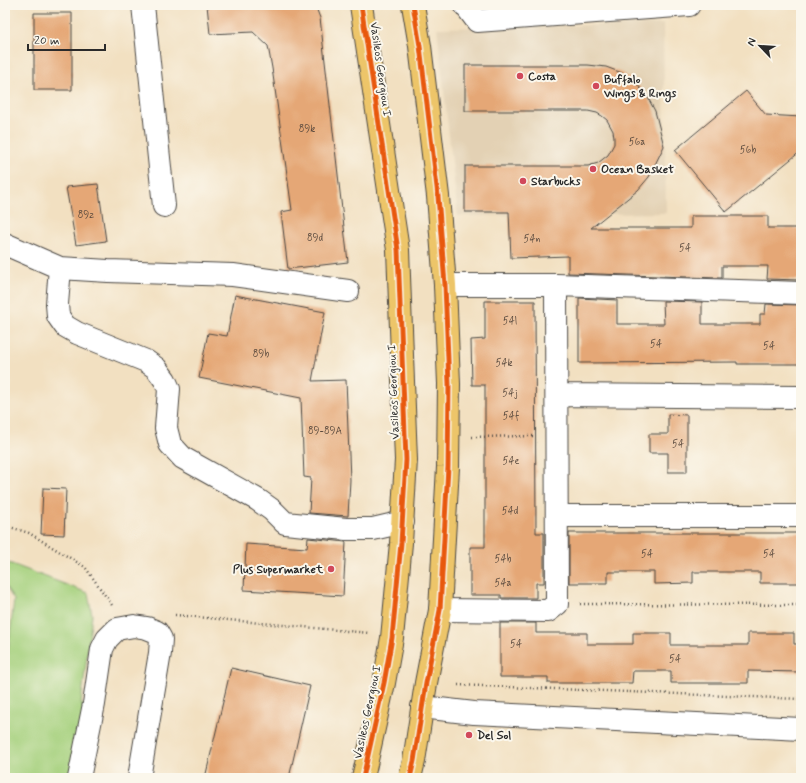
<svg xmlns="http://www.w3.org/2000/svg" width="806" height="783" viewBox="0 0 806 783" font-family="Mynerve,sans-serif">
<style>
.built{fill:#e3d1b4}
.green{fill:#a4d07c;stroke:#687e54}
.building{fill:#e5a776}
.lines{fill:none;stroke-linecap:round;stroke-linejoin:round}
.minor-casing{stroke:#494642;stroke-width:24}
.major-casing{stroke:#494642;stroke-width:24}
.path{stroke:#494642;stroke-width:2.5;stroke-dasharray:1 3;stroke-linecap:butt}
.minor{stroke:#fff;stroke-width:22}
.major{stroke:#edc569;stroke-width:22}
.cycleway-casing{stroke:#fbf7ec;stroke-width:8}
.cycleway{stroke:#e8590c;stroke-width:5}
.poi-dot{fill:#d1495b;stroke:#fbf7ec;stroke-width:1.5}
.labels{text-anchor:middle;stroke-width:4;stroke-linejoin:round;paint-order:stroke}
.number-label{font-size:10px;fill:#5a4a3e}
.street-label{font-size:12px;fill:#2b2b2b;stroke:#fbf7ec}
.poi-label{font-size:12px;font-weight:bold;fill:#2b2b2b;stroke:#fbf7ec;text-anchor:start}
</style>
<rect width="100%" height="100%" fill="#fbf7ec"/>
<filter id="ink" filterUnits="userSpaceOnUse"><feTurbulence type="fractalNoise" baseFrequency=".025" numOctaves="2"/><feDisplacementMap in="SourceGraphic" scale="8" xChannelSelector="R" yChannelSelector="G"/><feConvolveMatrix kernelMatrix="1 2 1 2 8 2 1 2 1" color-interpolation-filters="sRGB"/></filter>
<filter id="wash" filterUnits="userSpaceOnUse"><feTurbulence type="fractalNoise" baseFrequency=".012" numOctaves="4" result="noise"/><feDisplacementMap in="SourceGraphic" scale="16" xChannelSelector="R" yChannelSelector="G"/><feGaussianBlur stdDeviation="0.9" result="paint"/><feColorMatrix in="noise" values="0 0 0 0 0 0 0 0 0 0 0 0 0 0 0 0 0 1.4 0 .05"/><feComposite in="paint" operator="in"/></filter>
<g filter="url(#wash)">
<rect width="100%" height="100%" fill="#f2e0c1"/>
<path class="built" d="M663,24L666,213L458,216L437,28Z"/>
<path class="green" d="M9,563L88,593L92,615L81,704L89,706L72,778H5V677L14,600L5,585V573Z"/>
<g id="blocks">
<path class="building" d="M207,5H315L320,18L348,262L288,269L281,212L292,210L272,68L268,46L253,32L210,34Z
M34,13H72V90H34Z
M465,65H588L606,67L622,73L636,83L647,96L655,111L664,146L649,177L638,190L591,228H691V216H768V228H801V280L767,279L768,266H722V278H717L568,273V256L511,258L509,212H465V166H588L598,163L608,155L614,144V138L613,131L607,120L602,116L597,113L588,111H465Z
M746,91L766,115L801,117V151L726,212L675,150Z
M98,184L106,241L76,245L66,187Z
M235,295L325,312L312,381L346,380L350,480L348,516L309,513L311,478L304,477L301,398L199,378L208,333L227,336Z
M579,298L617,300V324H664L663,301L702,302V324H760V314H765L766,304L801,305V364H737V362L579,363Z
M485,301H535L536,533H544V583H536V598H501V595H470V547H485V385H472L471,340L485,339Z
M668,414L687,415V472H668V453H649V434H668Z
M43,488L66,489L64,535L41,534Z
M569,533H801V583H760V572H693V583L654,584V572H608V583H569Z
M308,538L346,542L343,596L244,590L246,544L307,548Z
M500,623H536V633H587V644H633V633H671V645H748V633H794V644H801V672L748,671V683H671V671H633L632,683H548V677H500Z
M231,668L310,686L289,778H205Z"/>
</g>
</g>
<g filter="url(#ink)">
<use href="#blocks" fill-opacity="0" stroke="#494642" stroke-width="1"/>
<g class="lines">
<defs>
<path id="minor" d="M143,5L164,206
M465,5L477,21L689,5
M5,244L60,268L108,271L233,275L348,291
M60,268L57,304L58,316L65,326L77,333L146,361L156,368L165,380L169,389L166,428L170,444L183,458L258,500L272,510L285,523L346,529H373L403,522
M445,285H556L801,293
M557,395L801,397
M558,516H801
M440,610L548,611L557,604L556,285
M422,707L474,713L801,729
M79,778L94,704L102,649L107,639L117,629L134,626L147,628L157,632L161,639L160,653L139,778"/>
<path id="major" d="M361,5L398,250L406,460L401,543L392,638L384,683L363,778
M410,778L414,761L426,683L440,610L448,467L449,384L445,285L438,196L420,46L413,5"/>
</defs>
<use href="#minor" class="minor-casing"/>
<use href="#major" class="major-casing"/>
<path class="path" d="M472,437L533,436
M5,527H10L29,533L85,567L112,605
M580,604L801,605
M175,615L369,633
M458,685L801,699"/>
<use href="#minor" class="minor"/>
<use href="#major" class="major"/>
<defs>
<path id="cycleway" d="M361,5L398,250L406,460L401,543L392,638L384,683L363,778
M410,778L414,761L426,683L440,610L448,467L449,384L445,285L438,196L420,46L413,5"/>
</defs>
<use href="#cycleway" class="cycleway-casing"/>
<use href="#cycleway" class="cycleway"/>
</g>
</g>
<g class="poi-dot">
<circle cx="520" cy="76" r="4"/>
<circle cx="596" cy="86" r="4"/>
<circle cx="593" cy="169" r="4"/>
<circle cx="523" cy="181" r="4"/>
<circle cx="331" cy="569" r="4"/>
<circle cx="469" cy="735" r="4"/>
</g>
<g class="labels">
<g class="number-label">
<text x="307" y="132">89k</text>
<text x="637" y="145">56a</text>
<text x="748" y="153">56b</text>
<text x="86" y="218">89z</text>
<text x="315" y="241">89d</text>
<text x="532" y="242">54n</text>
<text x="685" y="251">54</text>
<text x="510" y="324">54l</text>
<text x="656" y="347">54</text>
<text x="769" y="349">54</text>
<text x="261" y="357">89b</text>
<text x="504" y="366">54k</text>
<text x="510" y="396">54j</text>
<text x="511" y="419">54f</text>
<text x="325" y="434">89-89A</text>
<text x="678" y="447">54</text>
<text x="511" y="464">54e</text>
<text x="510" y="514">54d</text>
<text x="647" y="557">54</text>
<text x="769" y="557">54</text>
<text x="503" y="562">54b</text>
<text x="503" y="586">54a</text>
<text x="516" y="647">54</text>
<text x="675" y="662">54</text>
</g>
<g class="street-label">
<text transform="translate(381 69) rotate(82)" y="4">Vasileos Georgiou I</text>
<text transform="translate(393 392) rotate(-92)" y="4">Vasileos Georgiou I</text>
<text transform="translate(367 712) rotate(-78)" y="4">Vasileos Georgiou I</text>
</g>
<g class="poi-label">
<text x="528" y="80">Costa</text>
<text x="604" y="83">Buffalo<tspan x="604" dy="14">Wings &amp; Rings</tspan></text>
<text x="601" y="173">Ocean Basket</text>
<text x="531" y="185">Starbucks</text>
<text x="323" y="573" text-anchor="end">Plus Supermarket</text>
<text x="477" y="739">Del Sol</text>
</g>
</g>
<rect width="806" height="783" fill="none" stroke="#fbf7ec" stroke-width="20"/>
<g transform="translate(760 46) rotate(295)" stroke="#fbf7ec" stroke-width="3" paint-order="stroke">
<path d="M0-3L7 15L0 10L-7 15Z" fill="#2b2b2b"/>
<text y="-6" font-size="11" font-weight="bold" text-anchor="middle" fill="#2b2b2b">N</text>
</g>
<path d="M28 44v6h77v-6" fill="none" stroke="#2b2b2b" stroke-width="2"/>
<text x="34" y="44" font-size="12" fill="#2b2b2b" stroke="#fbf7ec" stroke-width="3" paint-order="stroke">20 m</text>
</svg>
